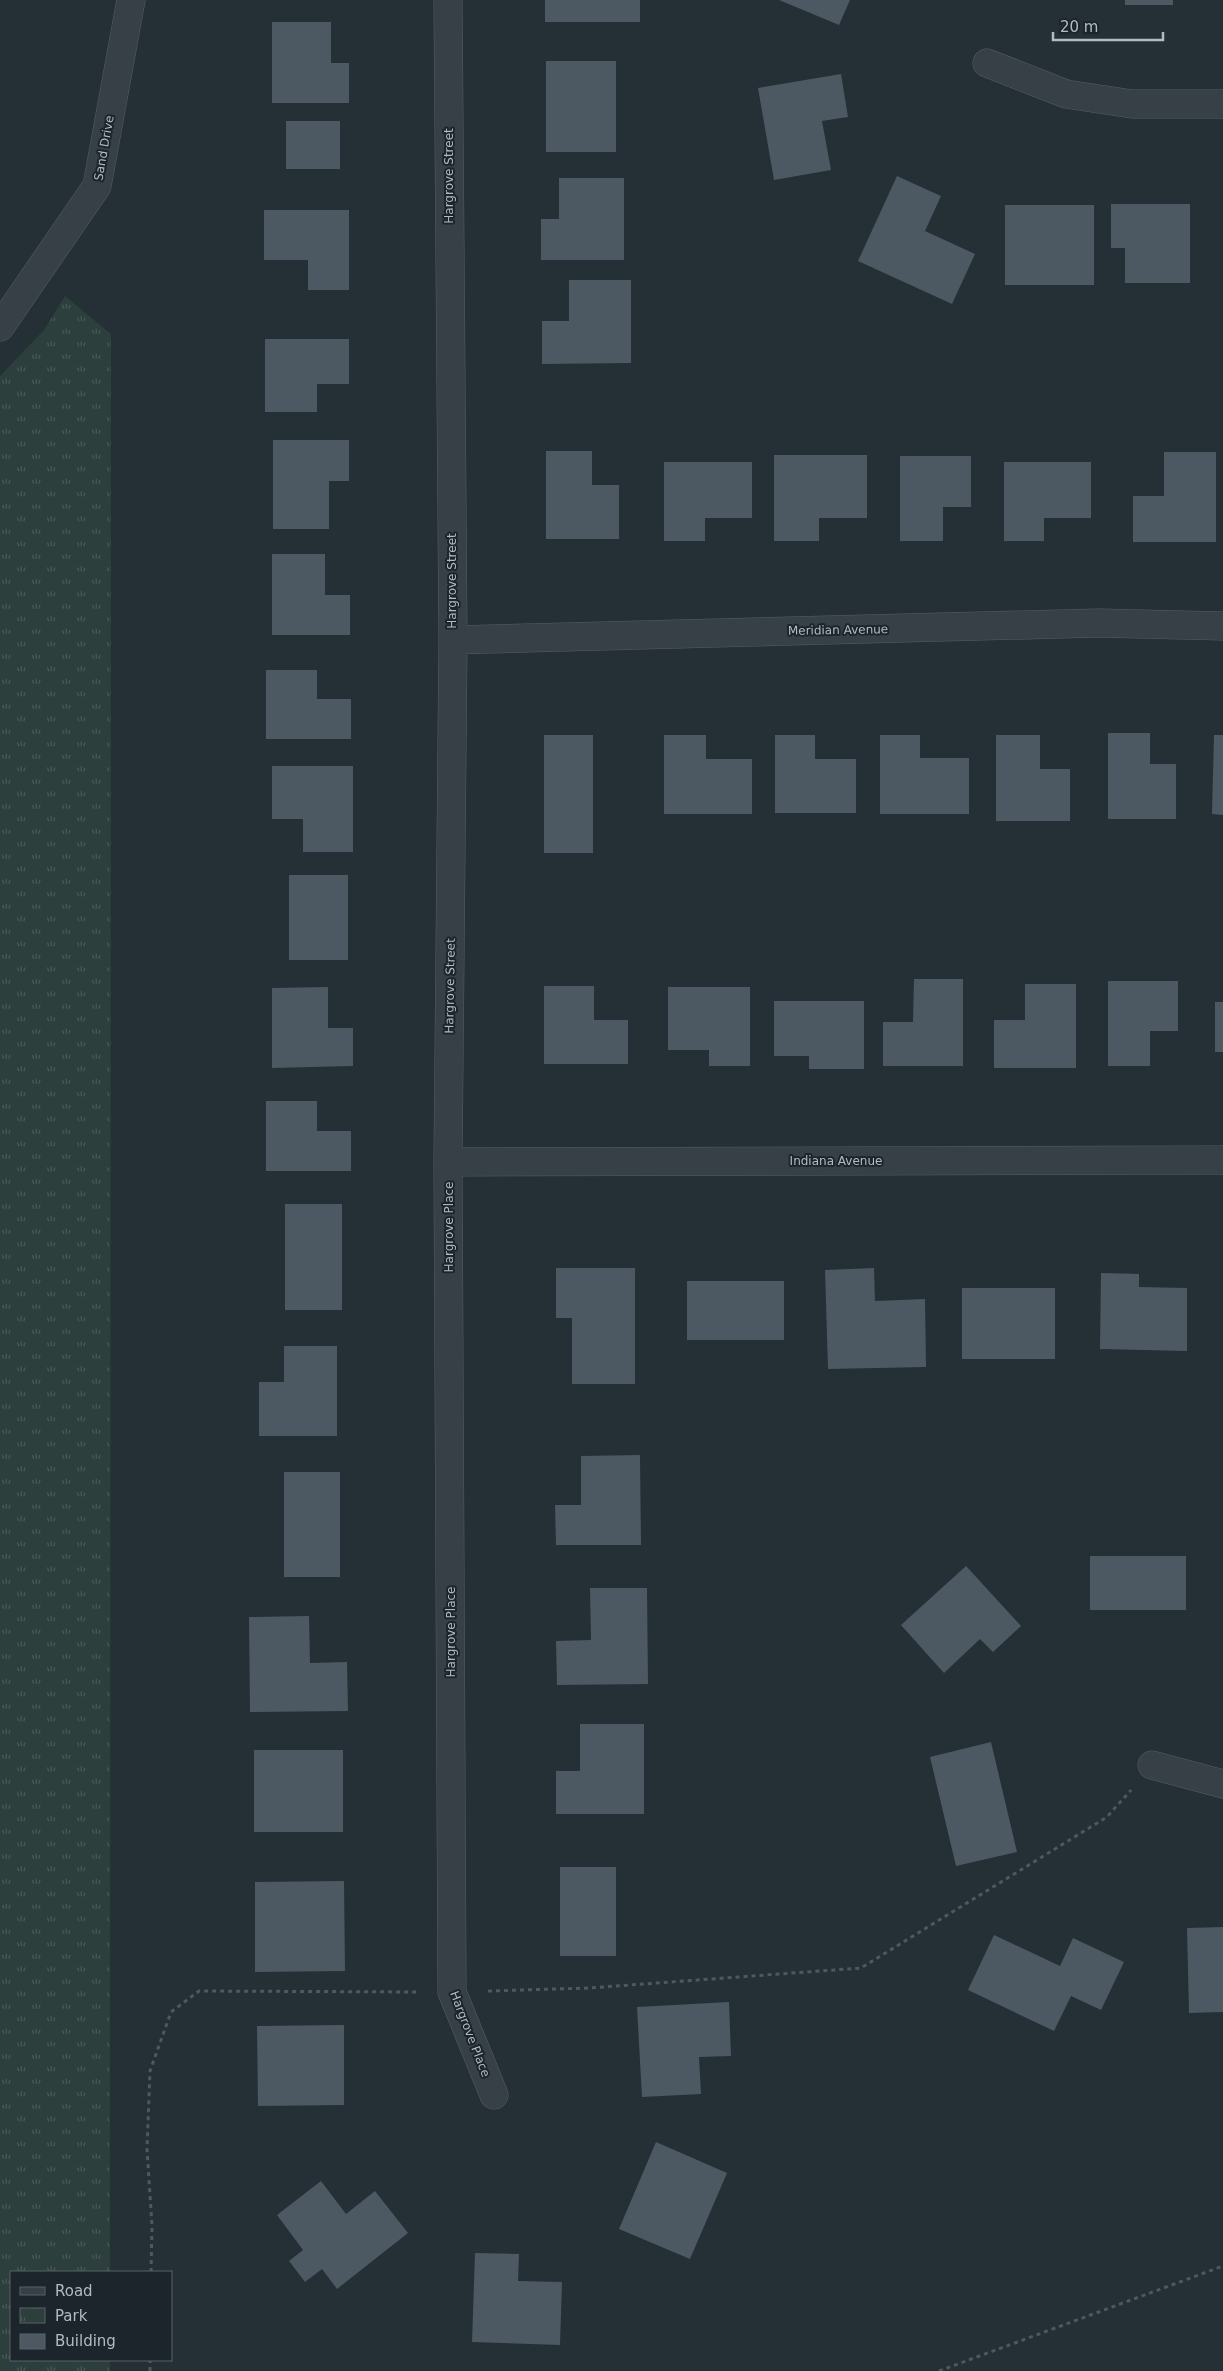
<svg xmlns="http://www.w3.org/2000/svg" width="1223" height="2371" viewBox="0 0 1223 2371" font-family="'DejaVu Sans',sans-serif">
<style>
.park{fill:url(#park-tufts)}
.building{fill:#4d5962}
.lines{fill:none;stroke-linecap:round;stroke-linejoin:round}
.minor-casing{stroke:#555e65;stroke-width:29}
.path{stroke:#4a5b5b;stroke-width:3;stroke-dasharray:4 4;stroke-linecap:butt}
.minor{stroke:#374047;stroke-width:28}
.labels{text-anchor:middle;stroke-width:4;stroke-linejoin:round;paint-order:stroke}
.street-label{font-size:12px;fill:#b2bbc3;stroke:#1d252c}
</style>
<defs>
<pattern id="park-tufts" width="24" height="20" patternUnits="userSpaceOnUse" patternTransform="scale(1.25)"><rect width="24" height="20" fill="#2c3f3c"/><path d="M3 7l-1-3M5 7V3M7 7l1-3M15 17l-1-3M17 17v-4M19 17l1-3" fill="none" stroke="#485957"/></pattern>
</defs>
<rect width="100%" height="100%" fill="#242f36"/>
<path class="park" d="M65,296L111,334L110,2272H11V2360H110V2371H0V376L44,330Z"/>
<path class="building" d="M545,0H640V22H545Z
M779,0H850L839,25Z
M1125,0H1173V5H1125Z
M272,22H331V63H349V103H272Z
M546,61H616V152H546Z
M841,74L848,117L822,121L831,170L774,180L758,88Z
M286,121H340V169H286Z
M897,176L941,196L925,231L975,254L952,304L858,261Z
M559,178H624V260H541V219H559Z
M1111,204H1190V283H1125V248H1111Z
M1005,205H1094V285H1005Z
M264,210H349V290H308V260H264Z
M569,280H631V363L542,364V321H569Z
M265,339H349V384H317V412H265Z
M273,440H349V481H329V529H273Z
M546,451H592V485H619V539H546Z
M1164,452H1216V542H1133V496H1164Z
M774,455H867V518H819V541H774Z
M900,456H971V507H943V541H900Z
M664,462H752V518H705V541H664Z
M1004,462H1091V518H1044V541H1004Z
M272,554H325V595H350V635H272Z
M266,670H317V699H351V739H266Z
M1108,733H1150V764H1176V819H1108Z
M544,735H593V853H544Z
M664,735H706V759H752V814H664Z
M775,735H815V759H856V813H775Z
M880,735H920V758H969V814H880Z
M996,735H1040V769H1070V821H996Z
M1214,735H1223V815L1212,814Z
M272,766H353V852H303V819H272Z
M289,875H348V960H289Z
M914,979H963V1066H883V1022H913Z
M1108,981H1178V1031H1150V1066H1108Z
M1025,984H1076V1068H994V1020H1025Z
M544,986H594V1020H628V1064H544Z
M328,987V1028H353V1066L272,1068V988Z
M668,987H750V1066H709V1050H668Z
M774,1001H864V1069H809V1056H774Z
M1215,1002H1223V1052H1215Z
M266,1101H317V1131H351V1171H266Z
M285,1204H342V1310H285Z
M556,1268H635V1384H572V1318H556Z
M874,1268L875,1301L925,1299L926,1367L828,1369L825,1270Z
M1101,1273L1139,1274V1287L1187,1288V1351L1100,1349Z
M687,1281H784V1340H687Z
M962,1288H1055V1359H962Z
M284,1346H337V1436H259V1382H284Z
M640,1455L641,1545H556L555,1505H581V1456Z
M284,1472H340V1577H284Z
M1090,1556H1186V1610H1090Z
M966,1566L1021,1626L993,1652L980,1639L944,1673L901,1625Z
M590,1588H647L648,1684L557,1685L556,1641L591,1640Z
M309,1616L310,1663L347,1662L348,1711L250,1712L249,1617Z
M580,1724H644V1814H556V1771H580Z
M991,1742L1017,1852L956,1866L930,1757Z
M254,1750H343V1832H254Z
M560,1867H616V1956H560Z
M344,1881L345,1971L255,1972V1882Z
M1223,1927V2012L1189,2013L1187,1928Z
M994,1935L1060,1966L1073,1938L1124,1962L1101,2010L1071,1996L1054,2031L968,1990Z
M729,2002L731,2056L699,2057L701,2094L642,2097L637,2007Z
M344,2025V2105L258,2106L257,2026Z
M656,2142L727,2173L690,2259L619,2229Z
M321,2181L346,2214L375,2191L408,2233L337,2289L322,2269L305,2282L289,2261L303,2250L277,2215Z
M475,2253L519,2254L518,2281L562,2282L560,2345L472,2342Z"/>
<g class="lines">
<defs>
<path id="minor" d="M448,0L453,640L448,1162L452,1992L494,2095
M987,63L1066,94L1132,104H1223
M0,327L97,186L131,0
M453,640L1098,623L1223,626
M448,1162L1223,1160
M1152,1765L1223,1784"/>
</defs>
<use href="#minor" class="minor-casing"/>
<path class="path" d="M488,1991L589,1988L861,1968L1107,1817L1131,1790
M151,2272L152,2226L147,2149L150,2071L171,2012L199,1991L419,1992
M150,2371V2360
M939,2371L1223,2266"/>
<use href="#minor" class="minor"/>
</g>
<g class="labels">
<g class="street-label">
<text transform="translate(104 148) rotate(-80)" y="4">Sand Drive</text>
<text transform="translate(449 176) rotate(-90)" y="4">Hargrove Street</text>
<text transform="translate(452 581) rotate(-90)" y="4">Hargrove Street</text>
<text transform="translate(838 630) rotate(-1)" y="4">Meridian Avenue</text>
<text transform="translate(450 986) rotate(-89)" y="4">Hargrove Street</text>
<text x="836" y="1165">Indiana Avenue</text>
<text transform="translate(449 1227) rotate(-90)" y="4">Hargrove Place</text>
<text transform="translate(451 1632) rotate(-90)" y="4">Hargrove Place</text>
<text transform="translate(470 2034) rotate(69)" y="4">Hargrove Place</text>
</g>
</g>
<rect x="10" y="2271" width="162" height="90" fill="#1d252c" stroke="#596168"/>
<rect x="20" y="2287" width="25" height="8" fill="#374047" stroke="#596168"/>
<text x="55" y="2296" font-size="15" fill="#b2bbc3">Road</text>
<rect x="20" y="2308" width="25" height="15" fill="url(#park-tufts)" stroke="#596168"/>
<text x="55" y="2321" font-size="15" fill="#b2bbc3">Park</text>
<rect x="20" y="2334" width="25" height="15" fill="#4d5962" stroke="#596168"/>
<text x="55" y="2346" font-size="15" fill="#b2bbc3">Building</text>
<path d="M1053 32v8h110v-8" fill="none" stroke="#b2bbc3" stroke-width="2.5"/>
<text x="1060" y="32" font-size="15" fill="#b2bbc3" stroke="#1d252c" stroke-width="4" paint-order="stroke">20 m</text>
</svg>
